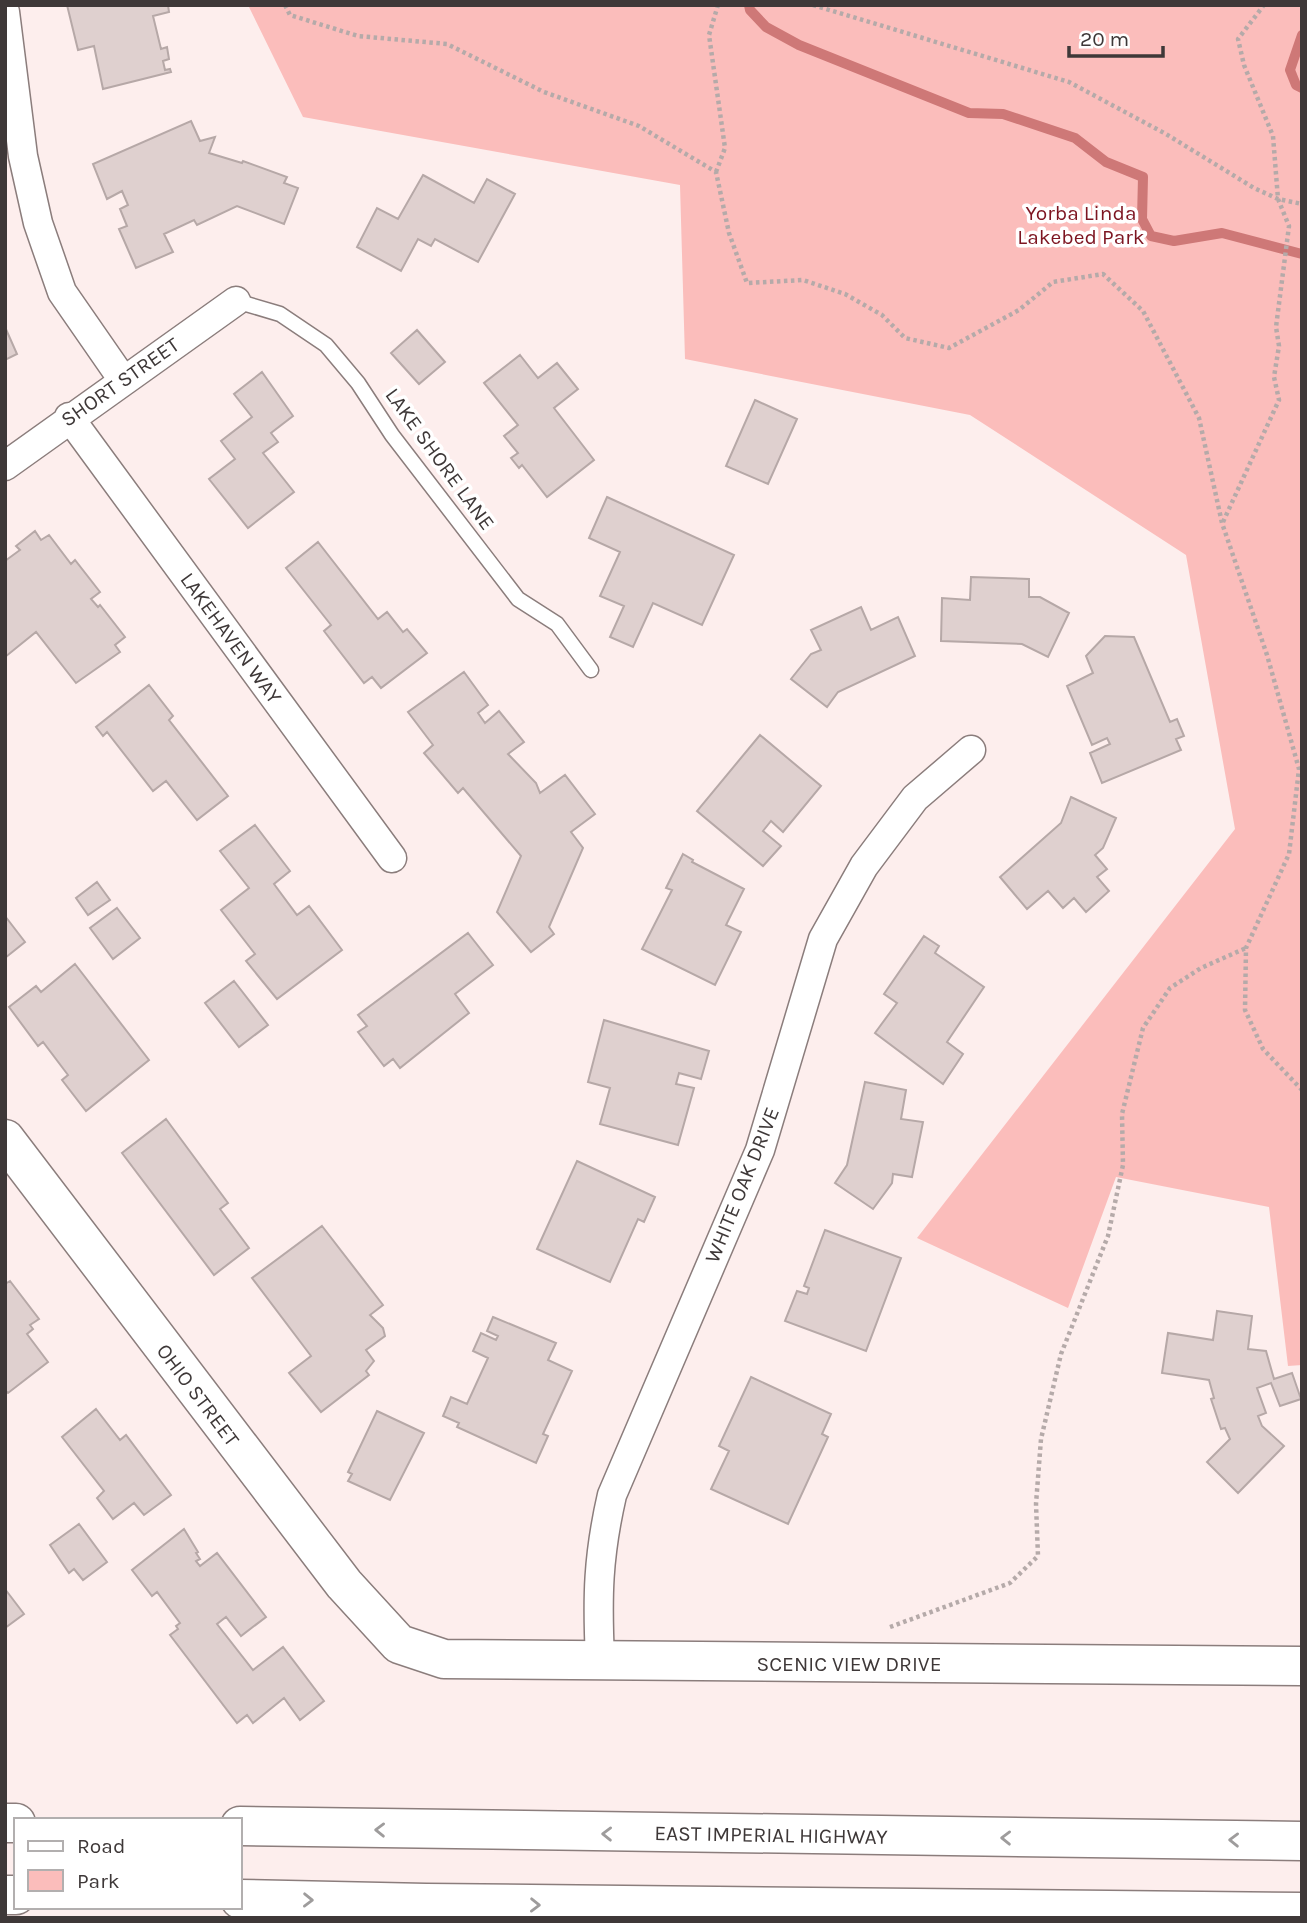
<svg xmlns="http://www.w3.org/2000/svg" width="1307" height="1923" viewBox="0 0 1307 1923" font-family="Karla,sans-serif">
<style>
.green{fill:#fbbdbb}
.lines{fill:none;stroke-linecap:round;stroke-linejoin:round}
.stream{stroke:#ce7877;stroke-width:10}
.building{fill:#dfd0cf;stroke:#b6a8a7;stroke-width:2}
.lane-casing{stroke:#8b7d7c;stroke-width:17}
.street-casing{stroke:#8b7d7c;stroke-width:31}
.secondary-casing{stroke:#8b7d7c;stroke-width:41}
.highway-casing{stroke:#8b7d7c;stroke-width:41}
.path{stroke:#b5aaa9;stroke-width:4.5;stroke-dasharray:3.5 3.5;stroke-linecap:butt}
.lane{stroke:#fff;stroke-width:14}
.street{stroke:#fff;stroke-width:28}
.secondary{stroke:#fff;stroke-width:38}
.highway{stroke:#fff;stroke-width:38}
.oneway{stroke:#9e9c9c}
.labels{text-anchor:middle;stroke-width:7;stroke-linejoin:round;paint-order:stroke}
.park-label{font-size:21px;fill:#7d1521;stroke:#fff}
.street-label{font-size:21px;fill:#3e3838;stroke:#fff}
</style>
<rect width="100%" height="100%" fill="#fdeeed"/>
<path class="green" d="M248,5H1302V1365L1288,1366L1269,1207L1116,1177L1068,1308L917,1238L1235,829L1186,555L970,415L685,359L680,185L303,117Z"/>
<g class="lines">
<path class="stream" d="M749,5L750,10L766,27L799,45L969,113L1003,114L1075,138L1106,162L1143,177L1142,219L1151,236L1174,241L1222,233L1302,254
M1302,35L1290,70L1296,85L1302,88"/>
</g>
<path class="building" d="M67,5H168L169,12L153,16L161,49L167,47L169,59L163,61L165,70L170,69L171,72L103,89L94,46L78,50Z
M191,121L200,141L215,137L209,153L242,163L243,161L287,177L284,183L298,188L284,224L237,206L197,225L194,220L164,234L173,252L136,268L119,229L127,226L120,209L128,205L122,191L107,199L93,164Z
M423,175L474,203L487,179L515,194L478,262L435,239L431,246L418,239L401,271L357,247L377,208L398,219Z
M5,327L17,354L5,360Z
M417,330L445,362L419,384L391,353Z
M520,355L538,378L557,363L578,389L554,408L594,460L547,497L522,465L519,468L511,458L518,453L504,436L518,425L484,383Z
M262,372L293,416L271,433L278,442L263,453L294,492L248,528L209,479L235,459L221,441L252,417L234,394Z
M755,400L797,419L768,484L726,466Z
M607,497L734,555L702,625L653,603L633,647L610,637L624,606L600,596L620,552L589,538Z
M35,531L41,540L49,535L71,564L75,560L100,592L91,599L98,607L100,605L125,637L115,645L120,652L76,683L36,632L5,657V561L20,550L16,546Z
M318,542L378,619L387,612L403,632L407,629L427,653L381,688L372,677L364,683L324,631L331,625L286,568Z
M971,577L1029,579V597H1040L1069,613L1048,657L1022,644L941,641L942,598L970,600Z
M861,607L871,630L898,617L915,656L838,692L827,707L791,679L811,654L821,650L811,630Z
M1105,636L1134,637L1170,722L1177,719L1184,736L1176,739L1181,750L1102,783L1090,753L1110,744L1107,738L1092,745L1067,686L1093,673L1086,656Z
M464,672L488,705L478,713L485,723L499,711L524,742L508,754L536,783L540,793L565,775L595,814L571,832L583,848L549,927L554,934L531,952L497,912L521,856L463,788L458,793L424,753L433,745L408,712Z
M149,685L173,716L169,720L228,796L197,820L166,781L153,791L107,732L103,736L96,727Z
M760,735L821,786L783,832L771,821L763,831L781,846L763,866L697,811Z
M1071,797L1116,818L1103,848L1095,855L1107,869L1097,877L1109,891L1086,912L1074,898L1063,908L1048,891L1027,909L1000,877L1061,823Z
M255,825L290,871L274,884L297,915L309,906L342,950L277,999L246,961L255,954L221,910L249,888L220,851Z
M683,854L693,860L692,862L744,889L726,925L741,932L715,985L642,949L672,890L666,888Z
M97,882L110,900L88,915L76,898Z
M117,908L140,938L113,959L90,928Z
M5,916L25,942L5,958Z
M468,933L493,965L455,994L469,1013L400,1068L393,1059L384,1066L358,1032L367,1026L358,1015Z
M924,936L939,946L935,953L984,987L947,1042L963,1054L943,1084L875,1033L897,1003L884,994Z
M75,964L149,1060L86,1111L62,1080L68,1075L43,1042L38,1046L9,1007L36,986L41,992Z
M234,981L268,1025L239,1047L205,1003Z
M604,1020L709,1051L701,1079L679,1073L676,1084L694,1088L678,1145L600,1124L610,1088L588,1082Z
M865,1082L906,1090L901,1119L923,1122L912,1177L893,1174L892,1183L873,1209L835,1183L847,1165Z
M166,1119L228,1203L220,1209L249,1248L214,1275L122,1153Z
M577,1161L655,1197L644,1222L638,1219L610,1282L537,1249Z
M322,1226L383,1305L370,1315L383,1328L385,1336L366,1350L374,1361L366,1371L369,1375L321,1412L289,1373L311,1356L252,1278Z
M825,1230L901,1258L866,1351L785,1321L797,1291L807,1294L809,1288L804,1286Z
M10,1281L39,1319L30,1325L33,1329L27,1334L48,1362L8,1393L5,1390V1284Z
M1217,1311L1252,1316L1248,1349L1266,1351L1274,1379L1292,1373L1301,1399L1280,1406L1271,1383L1257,1388L1266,1413L1258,1416L1262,1426L1284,1446L1238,1493L1207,1462L1230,1439L1225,1428L1221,1429L1211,1399L1214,1398L1209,1380L1162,1373L1168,1333L1213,1340Z
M493,1317L556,1343L548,1360L572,1371L543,1434L548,1436L536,1463L457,1427L459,1423L443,1416L451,1397L467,1404L488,1358L473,1351L481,1333L496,1340L498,1336L487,1331Z
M751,1377L831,1414L822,1434L828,1437L788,1524L711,1489L729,1451L719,1446Z
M96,1409L120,1440L126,1435L171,1495L144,1515L134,1503L113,1519L97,1498L104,1491L62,1437Z
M377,1411L424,1433L390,1500L348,1481L352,1474L348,1472Z
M79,1524L107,1562L83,1580L74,1569L69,1573L50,1545Z
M184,1529L198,1552L196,1553L200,1559L196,1561L200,1566L217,1553L266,1617L241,1636L226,1617L217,1624L253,1670L283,1647L324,1701L300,1720L284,1698L253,1723L247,1715L237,1723L170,1635L178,1629L176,1626L180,1623L157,1592L152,1596L132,1570Z
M5,1589L24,1614L5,1628Z"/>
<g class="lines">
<defs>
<path id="lane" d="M236,301L280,314L326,345L358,383L392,435L518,599L557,624L591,670"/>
<path id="street" d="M5,12L23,156L38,223L62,292L123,380
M69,417L392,858
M5,466L236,301
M600,1659C597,1597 598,1556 612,1495L760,1150L823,939L864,866L915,798L971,750"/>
<path id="secondary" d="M5,1139L344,1584L399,1644L444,1659L1302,1666"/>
<path id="highway" d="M5,1823H16
M240,1826L1302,1841
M5,1895H16
M240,1899L426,1903L1302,1912"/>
</defs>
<use href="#lane" class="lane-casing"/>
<use href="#street" class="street-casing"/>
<use href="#secondary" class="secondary-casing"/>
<use href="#highway" class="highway-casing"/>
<path class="path" d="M285,5L290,15L358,36L447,44L544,92L639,126L716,172L729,233L747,283L803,280L845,294L882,315L905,338L949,348L1019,310L1053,282L1103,274L1143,311L1199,418L1222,523L1267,655L1299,769L1289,854L1246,948L1245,1010L1263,1049L1302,1090
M813,5L1069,82L1166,134L1254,188L1278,199L1302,204
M716,172L725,148L709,35L718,5
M1223,522L1279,400L1274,377L1279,346L1276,327L1289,226L1278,199L1273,136L1244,65L1238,39L1264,5
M890,1627L1010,1583L1038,1556L1036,1504L1041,1439L1061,1354L1108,1236L1123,1165L1122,1114L1143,1028L1170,988L1201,968L1246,948"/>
<use href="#lane" class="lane"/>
<use href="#street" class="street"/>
<use href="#secondary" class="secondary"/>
<use href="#highway" class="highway"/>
</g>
<defs><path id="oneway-chevron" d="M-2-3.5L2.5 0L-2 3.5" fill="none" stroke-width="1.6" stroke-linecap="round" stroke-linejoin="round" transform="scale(1.75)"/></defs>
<g class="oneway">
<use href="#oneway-chevron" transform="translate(380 1830) rotate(-179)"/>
<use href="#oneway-chevron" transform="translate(607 1834) rotate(-179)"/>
<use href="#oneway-chevron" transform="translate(1006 1838) rotate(-179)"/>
<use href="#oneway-chevron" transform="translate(1234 1840) rotate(-179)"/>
<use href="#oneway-chevron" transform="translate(308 1900) rotate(1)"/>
<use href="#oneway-chevron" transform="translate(535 1905) rotate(1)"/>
</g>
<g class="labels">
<g class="park-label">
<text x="1081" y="220">Yorba Linda<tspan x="1081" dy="24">Lakebed Park</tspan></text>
</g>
<g class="street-label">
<text transform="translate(120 382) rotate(-35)" y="7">SHORT STREET</text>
<text transform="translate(440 459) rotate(54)" y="7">LAKE SHORE LANE</text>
<text transform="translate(231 638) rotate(54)" y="7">LAKEHAVEN WAY</text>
<text transform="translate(742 1185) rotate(-68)" y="7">WHITE OAK DRIVE</text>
<text transform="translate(198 1395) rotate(53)" y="7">OHIO STREET</text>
<text x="849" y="1671">SCENIC VIEW DRIVE</text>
<text transform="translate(771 1835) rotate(1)" y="7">EAST IMPERIAL HIGHWAY</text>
</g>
</g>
<rect width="1307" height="1923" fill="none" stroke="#3e3838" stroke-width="14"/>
<rect x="14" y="1818" width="228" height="91" fill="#ffffff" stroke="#b2afaf" stroke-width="2"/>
<rect x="28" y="1841" width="35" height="10" fill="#ffffff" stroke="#b2afaf" stroke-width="2"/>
<text x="77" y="1853" font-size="21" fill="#3e3838">Road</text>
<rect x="28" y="1870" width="35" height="21" fill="#fbbdbb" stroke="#b2afaf" stroke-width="2"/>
<text x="77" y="1888" font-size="21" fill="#3e3838">Park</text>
<path d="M1069 46v10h94v-10" fill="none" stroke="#3e3838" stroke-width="3.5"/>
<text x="1080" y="46" font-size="21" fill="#3e3838" stroke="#ffffff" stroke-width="5" paint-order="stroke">20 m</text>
</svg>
